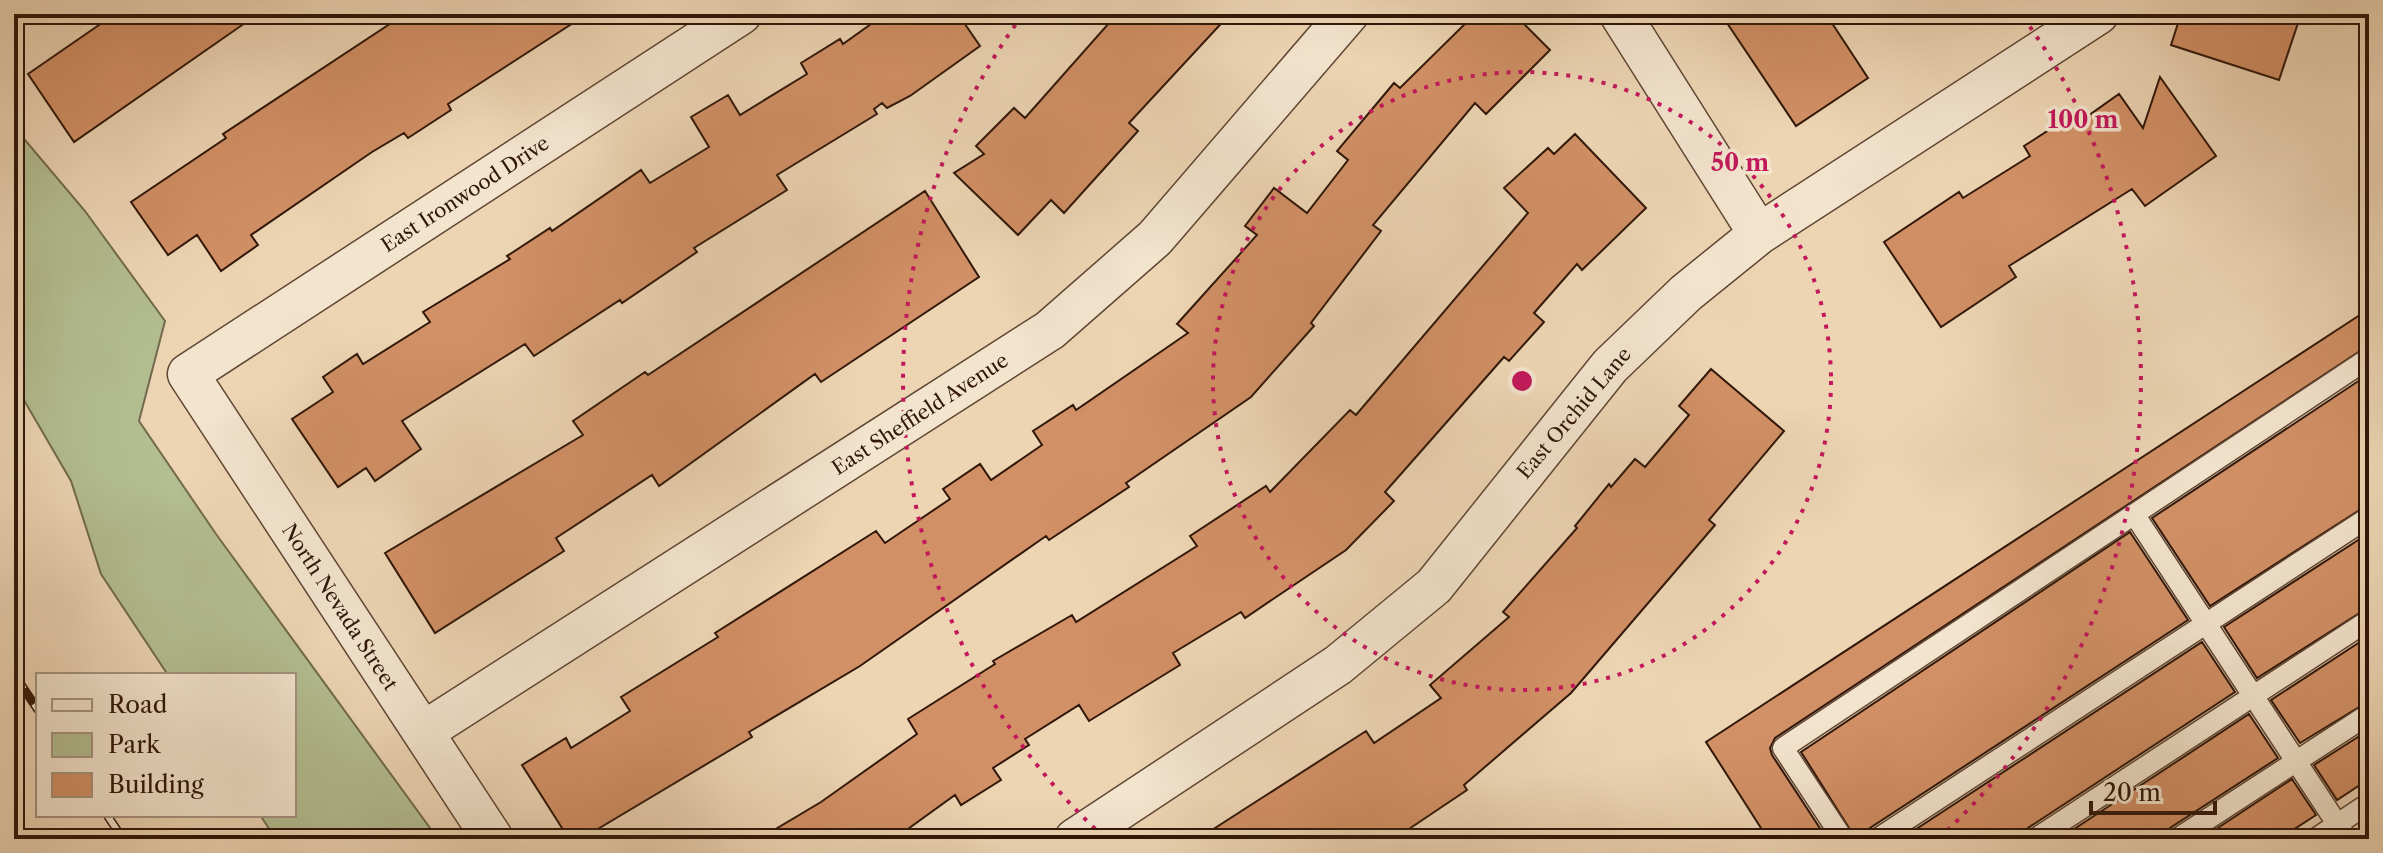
<svg xmlns="http://www.w3.org/2000/svg" width="2383" height="853" viewBox="0 0 2383 853" font-family="'Libre Caslon Text',serif">
<style>
.green{fill:#b3be91;stroke:#726a4d;stroke-width:2}
.building{fill:#d29066;stroke:#301709;stroke-width:2}
.lines{fill:none;stroke-linecap:round;stroke-linejoin:round}
.service-casing{stroke:#5f4634;stroke-width:23}
.minor-casing{stroke:#5f4634;stroke-width:43}
.service{stroke:#f3e4ce;stroke-width:20}
.minor{stroke:#f3e4ce;stroke-width:40}
.rail-casing{stroke:#301709;stroke-width:9}
.rail{stroke:#f3e4ce;stroke-width:6;stroke-dasharray:18;stroke-linecap:butt}
.ring{fill:none;stroke:#c2185b;stroke-width:4;stroke-dasharray:4 8}
.labels{text-anchor:middle;stroke-width:7;stroke-linejoin:round;paint-order:stroke}
.street-label{font-size:20px;fill:#301709;stroke:#f3e4ce}
.centre{fill:#c2185b;stroke:#f3e4ce;stroke-width:4}
.ring-label{font-size:24px;text-anchor:middle;font-weight:bold;fill:#c2185b;stroke:#f3e4ce;stroke-width:7;stroke-linejoin:round;paint-order:stroke}
</style>
<rect width="100%" height="100%" fill="#edd5b4"/>
<filter id="stains"><feTurbulence type="fractalNoise" baseFrequency=".0025" numOctaves="4"/><feColorMatrix values="0 0 0 0 .2 0 0 0 0 .09 0 0 0 0 .02 0 0 0 .5 -.17"/></filter>
<radialGradient id="worn" r=".72"><stop offset=".6" stop-color="#630" stop-opacity="0"/><stop offset="1" stop-color="#630" stop-opacity=".3"/></radialGradient>
<path class="green" d="M14,127L85,211L165,321L139,421L216,534L438,839H276L260,815H294V675H168L101,574L71,481L14,383Z"/>
<path class="building" d="M115,14H258L74,142L28,74Z
M405,14H587L448,104L451,110L408,138L404,133L372,152L251,235L258,245L221,271L197,235L168,255L131,202L226,138L223,134Z
M885,14H958L980,46L910,96L887,108L882,103L874,109L877,114L777,175L787,190L694,248L697,252L622,303L620,300L534,356L525,344L402,421L421,449L375,481L366,468L338,487L292,419L333,392L323,377L357,354L363,364L430,322L423,312L510,259L507,256L550,228L552,231L641,170L650,183L709,147L691,117L728,95L740,115L807,74L801,63L840,39L843,44Z
M1117,14H1230L1129,123L1138,131L1064,213L1051,200L1018,235L954,173L984,154L976,146L1014,108L1025,118Z
M1475,14H1514L1550,50L1486,114L1475,103L1373,225L1381,231L1311,323L1314,326L1251,397L1126,483L1129,487L1049,540L1046,536L860,666L749,732L752,737L581,839H569L522,765L566,738L571,748L630,711L621,697L718,637L715,633L876,531L885,543L950,499L943,489L980,464L991,480L1042,445L1033,431L1073,405L1076,410L1188,333L1177,324L1257,235L1245,226L1274,188L1307,213L1348,160L1337,151L1394,83L1400,88Z
M1721,14H1826L1868,78L1796,126Z
M2181,14H2301L2279,80L2171,45Z
M2160,77L2216,156L2145,206L2132,189L2009,266L2016,277L1941,327L1884,242L1959,192L1963,198L2030,156L2024,146L2063,121L2068,130L2119,94L2143,128Z
M1575,134L1646,208L1582,270L1577,264L1534,313L1544,322L1509,361L1504,357L1408,466L1385,492L1394,501L1346,550L1245,618L1241,612L1173,653L1180,665L1089,721L1079,705L1025,739L1029,745L993,768L1001,780L961,805L955,795L894,839H759L821,802L917,734L908,719L995,664L993,661L1072,615L1076,622L1197,546L1190,536L1266,486L1270,492L1350,410L1356,415L1528,213L1504,188L1548,148L1554,154Z
M925,191L979,277L821,382L815,374L659,486L652,475L556,538L564,551L435,633L385,553L583,435L573,421L645,372L648,375Z
M2369,309V345L1775,738L1770,748L1772,755L1827,839H1768L1706,742Z
M1711,369L1784,431L1709,520L1715,525L1571,693L1464,785L1467,790L1394,839H1198L1366,731L1374,743L1441,698L1430,685L1509,617L1503,612L1577,528L1575,526L1609,484L1611,487L1635,459L1645,467L1689,415L1679,406Z
M2369,374V504L2210,606L2152,518Z
M2130,532L2188,620L1870,828L1864,839H1856L1801,752Z
M2369,533V607L2257,678L2224,627Z
M2369,636V701L2300,743L2271,700Z
M2202,642L2235,692L2028,828L2022,839H1901Z
M2249,714L2278,758L2170,828L2164,839H2059Z
M2369,730V779L2337,800L2314,765Z
M2292,779L2316,815L2279,839H2201Z"/>
<g class="lines">
<defs>
<path id="service" d="M2134,514L2347,839
M1843,839L1783,748L2369,358
M1877,839L2369,517
M2035,839L2369,620
M2177,839L2369,714
M2315,839L2369,803"/>
<path id="minor" d="M1620,14L1759,234
M423,732L1050,330L1155,238L1348,14
M493,839L188,374L741,14
M1075,839L1338,665L1434,586L1610,366L1686,293L1759,234L2098,14"/>
</defs>
<use href="#service" class="service-casing"/>
<use href="#minor" class="minor-casing"/>
<use href="#service" class="service"/>
<use href="#minor" class="minor"/>
<defs>
<path id="rail" d="M14,674L38,710
M107,815L123,839"/>
</defs>
<use href="#rail" class="rail-casing"/>
<use href="#rail" class="rail"/>
</g>
<g class="ring">
<circle cx="1522" cy="381" r="309"/>
<path d="M1104 837A619 619 0 0 1 1021 17M2023 17A619 619 0 0 1 1940 837"/>
</g>
<g class="labels">
<g class="street-label">
<text transform="translate(465 194) rotate(-33)" y="7">East Ironwood Drive</text>
<text transform="translate(1574 413) rotate(-50)" y="7">East Orchid Lane</text>
<text transform="translate(920 414) rotate(-33)" y="7">East Sheffield Avenue</text>
<text transform="translate(340 607) rotate(57)" y="7">North Nevada Street</text>
</g>
</g>
<circle cx="1522" cy="381" r="12" class="centre"/>
<g class="ring-label">
<text x="2083" y="128">100 m</text>
<text x="1740" y="171">50 m</text>
</g>
<rect width="2383" height="853" fill="none" stroke="#edd5b4" stroke-width="48"/>
<rect x="16" y="16" width="2351" height="821" fill="none" stroke="#301709" stroke-width="4"/>
<rect x="24" y="24" width="2335" height="805" fill="none" stroke="#301709" stroke-width="2"/>
<rect x="36" y="673" width="260" height="144" fill="#f3e4ce" stroke="#a5927f" stroke-width="2"/>
<rect x="52" y="699" width="40" height="12" fill="#f3e4ce" stroke="#a5927f" stroke-width="2"/>
<text x="108" y="713" font-size="24" fill="#301709">Road</text>
<rect x="52" y="733" width="40" height="24" fill="#b3be91" stroke="#a5927f" stroke-width="2"/>
<text x="108" y="753" font-size="24" fill="#301709">Park</text>
<rect x="52" y="773" width="40" height="24" fill="#d29066" stroke="#a5927f" stroke-width="2"/>
<text x="108" y="793" font-size="24" fill="#301709">Building</text>
<path d="M2091 801v12h124v-12" fill="none" stroke="#301709" stroke-width="4"/>
<text x="2103" y="801" font-size="24" fill="#301709" stroke="#f3e4ce" stroke-width="6" paint-order="stroke">20 m</text>
<rect width="100%" height="100%" filter="url(#stains)"/>
<rect width="100%" height="100%" fill="url(#worn)"/>
</svg>
